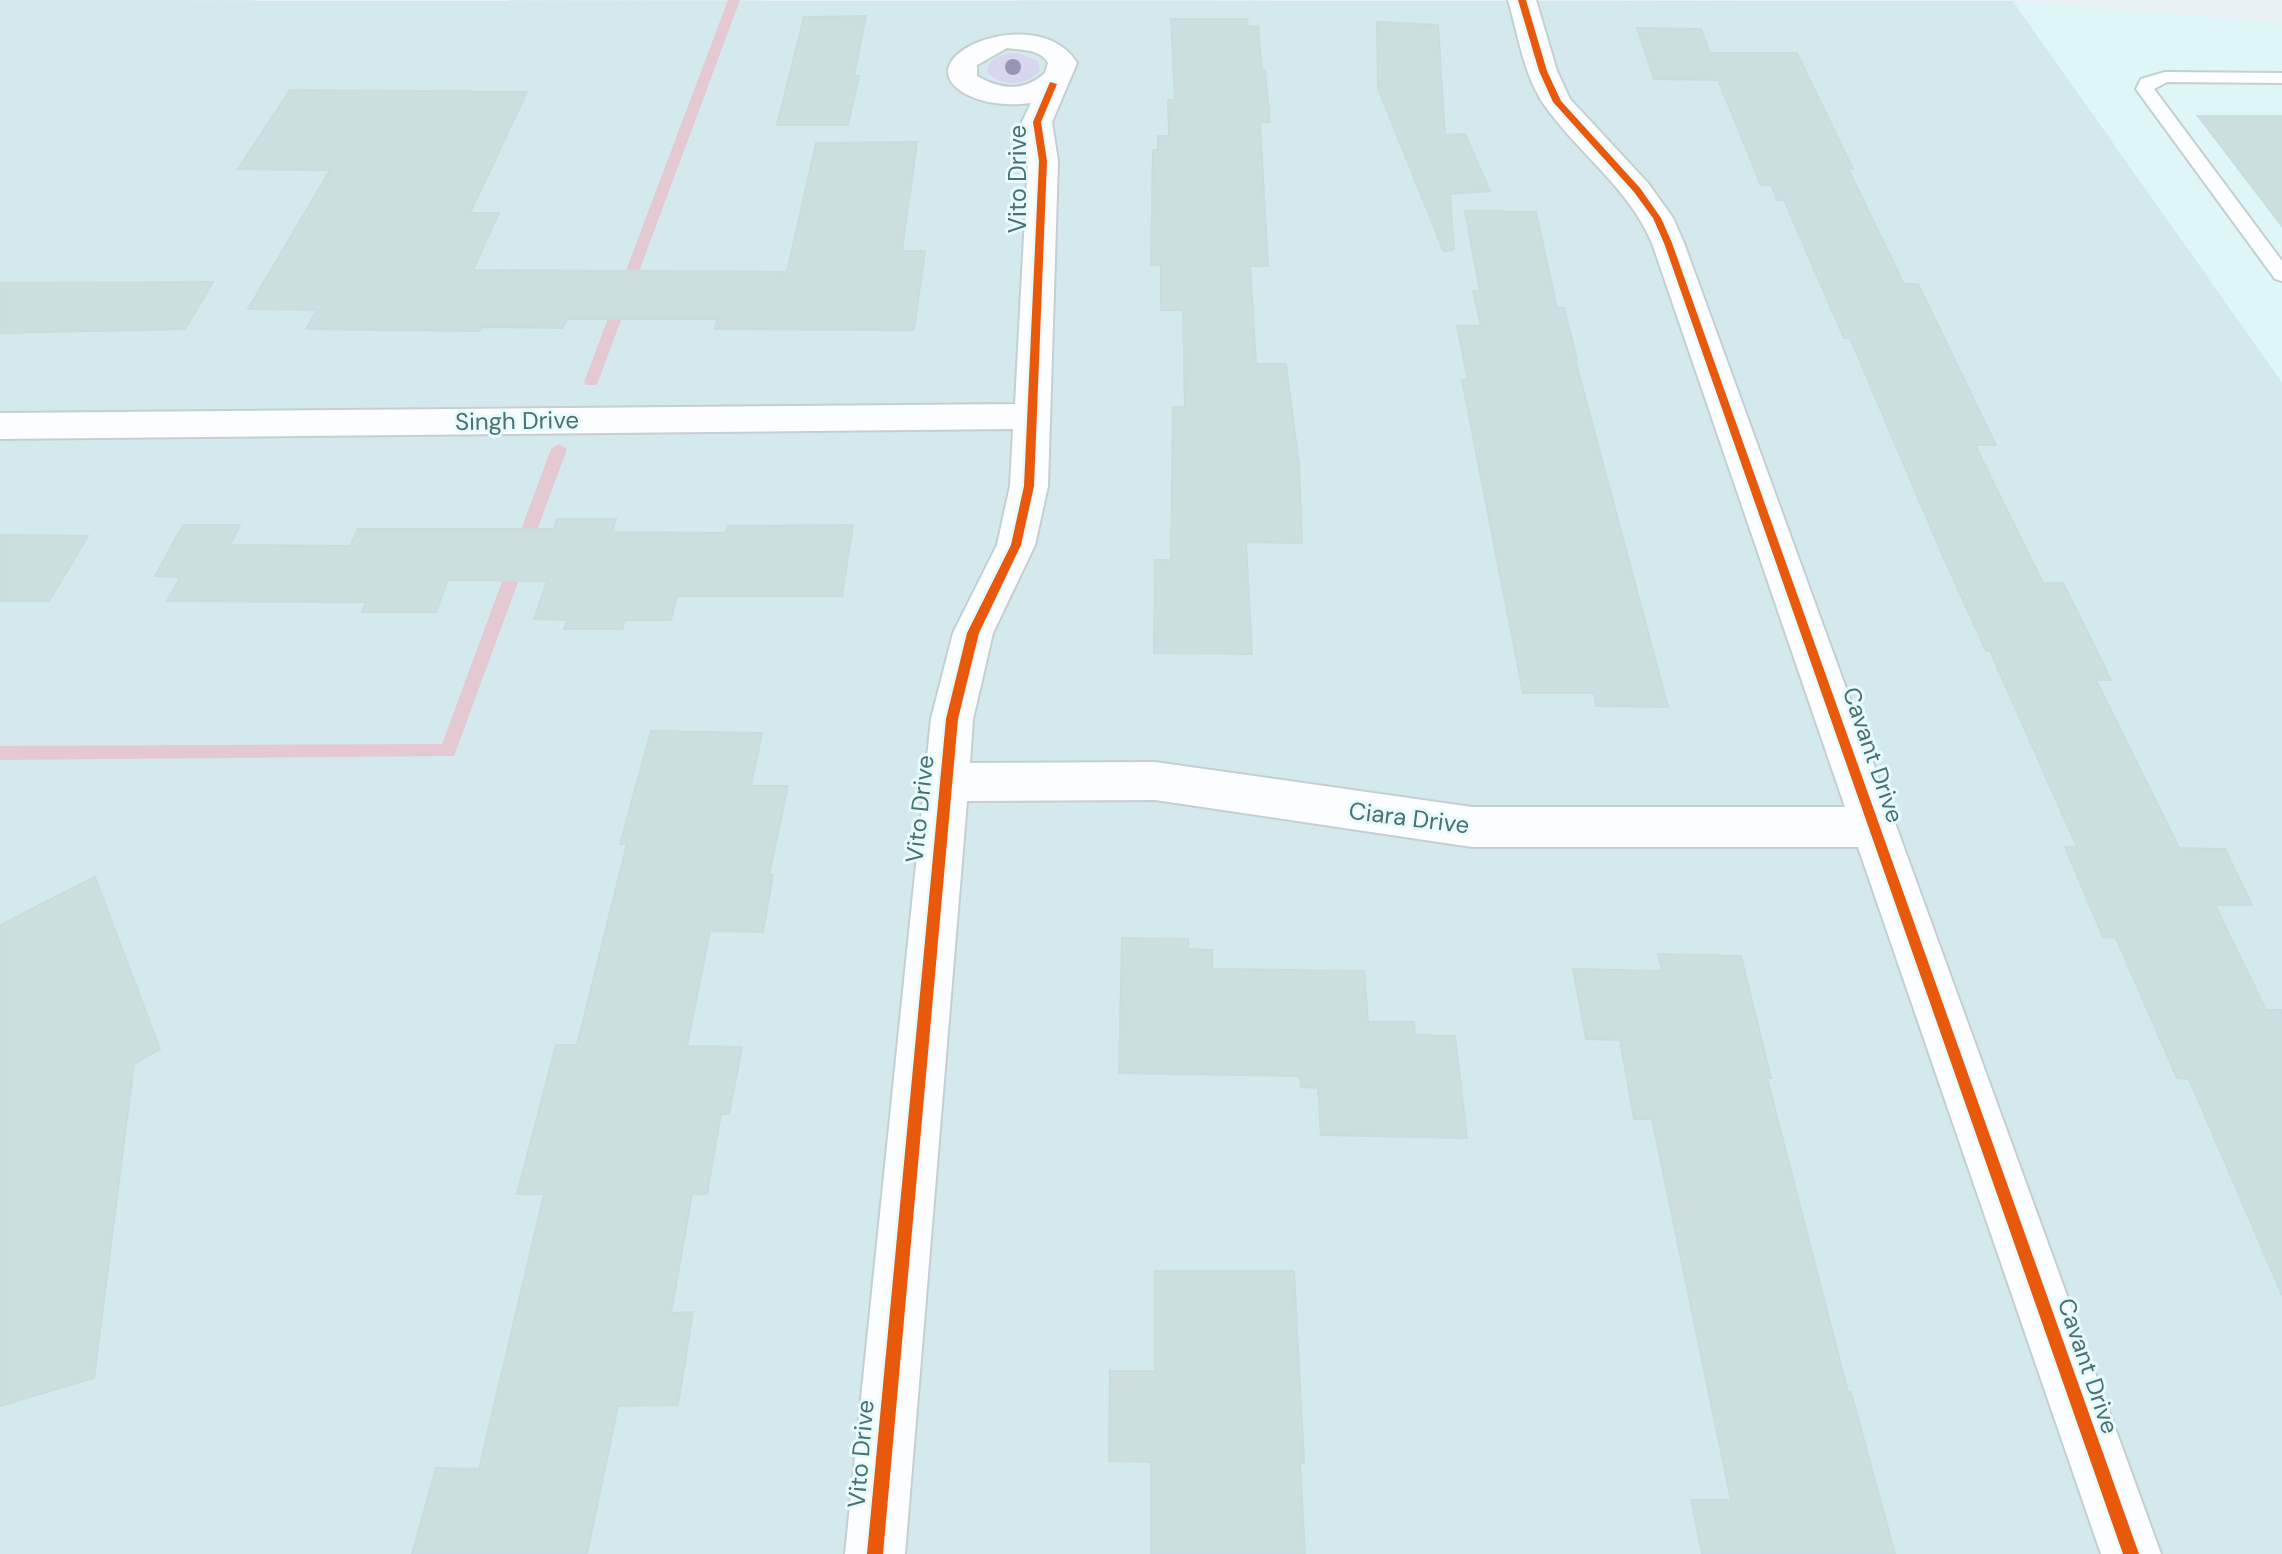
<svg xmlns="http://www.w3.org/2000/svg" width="2282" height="1554" viewBox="0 0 2282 1554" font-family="'DM Sans',sans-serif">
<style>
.residential{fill:#d4e9ed}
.commercial{fill:#def7f6}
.green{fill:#d6d7ee}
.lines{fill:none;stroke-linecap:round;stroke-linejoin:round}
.stream{fill:#e5c9d2;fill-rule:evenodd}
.building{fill:#cddede;stroke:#cadcdd;stroke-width:2}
.service-casing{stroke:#c4cfd1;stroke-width:4}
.minor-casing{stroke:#c4cfd1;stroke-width:4}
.service{fill:#fcfdfe;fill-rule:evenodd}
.minor{fill:#fcfdfe;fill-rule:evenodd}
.cycleway-casing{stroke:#e7fafe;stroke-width:5}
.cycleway{fill:#e8590c;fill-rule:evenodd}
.tree{fill:#9994b6}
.labels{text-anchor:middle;stroke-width:6;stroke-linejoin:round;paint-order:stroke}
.street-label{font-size:24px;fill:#49716f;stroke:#e7fafe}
</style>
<rect width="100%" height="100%" fill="#e8f2f5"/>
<path class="residential" d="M0,0L2013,1L2282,382V1554H0Z"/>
<path class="commercial" d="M2013,1L2282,23V382Z"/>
<path class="green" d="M1018,53L1038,61L1040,71C1026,87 1001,87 987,72C988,56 1004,54 1018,53Z"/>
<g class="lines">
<path class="stream" d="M728,0H740L598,382L596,385H586L584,382Z
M559,444L567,449L454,756L0,760V746L442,744L551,449Z"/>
</g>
<path class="building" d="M866,16L854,76H859L848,125H777L804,17Z
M1171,19H1247L1248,26L1258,27L1262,70H1265L1270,122H1260L1268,266H1250L1256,364H1286L1299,464L1302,543L1246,542L1252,654L1154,653L1155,560H1171L1173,407H1185L1183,310H1161V265H1151L1153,150H1158V136H1169L1168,100H1175Z
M1377,22L1438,25L1445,135L1465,134L1490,191L1450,194L1454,249L1444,252L1378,88Z
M1637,28L1701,29L1710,53H1797L1853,169H1848L1904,284H1918L1996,445H1975L2043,583H2063L2111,680H2096L2179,848L2225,849L2252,905H2215L2266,1010H2282V1295L2189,1079L2177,1078L2116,938L2103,937L2065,847H2077L1990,651H1986L1942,554L1850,338H1844L1784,200H1777L1771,185H1761L1718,80L1654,79Z
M290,90L527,92L470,213H499L473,270L787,272L816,143L917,142L902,251H925L914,330L715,329L717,319H567L563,328L482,327L480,331L306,329L317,310L248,309L330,170L238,169Z
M2198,116H2282V226Z
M1465,211L1536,212L1557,308H1564L1577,359H1575L1668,707L1596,706L1594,693H1523L1462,380H1468L1457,326H1481L1473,291H1480Z
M213,282L185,329L0,333V283Z
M557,519H616L612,532L726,533L728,526L853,525L842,596H677L671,620H625L622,629H564L568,620L534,619L547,581L448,580L436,612H362L366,602L167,601L180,577L155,576L183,525H240L230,545L350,546L358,529H554Z
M0,535L88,536L49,601H0Z
M651,731L762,733L751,786H788L769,875H773L763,932L710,931L687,1046L742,1047L729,1114H721L707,1194H692L671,1313L693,1312L678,1405L618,1406L587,1554H412L436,1468L479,1469L544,1194H517L556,1045H577L627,844H620Z
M95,877L160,1049L134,1064L94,1378L0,1406V925Z
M1122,938L1188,939V949L1212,950V969L1364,971L1368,1022H1414L1415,1035L1455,1036L1467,1138L1321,1135L1318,1088L1301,1087L1300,1076L1119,1073Z
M1658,954L1741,956L1771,1078H1767L1848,1392H1851L1895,1554H1702L1691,1500H1731L1652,1119H1634L1620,1040L1586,1039L1573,969L1662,971Z
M1155,1271H1294L1304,1463H1300L1305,1554H1151V1462L1109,1461L1110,1371H1155Z"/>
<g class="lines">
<defs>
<path id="service" d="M2165,72L2282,73V83L2167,82L2154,89L2282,261V281L2275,279L2136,89L2141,79Z"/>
<path id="minor" d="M1508,0H1536L1557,71L1570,99L1648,183L1673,218L1684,243L2161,1554H2101L1858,847H1472L1155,800L967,801L905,1554H845L931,719L953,633L997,545L1010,486L1013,429L0,439V413L1015,404L1028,161L1022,122L1031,103C1009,106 983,104 964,93C902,56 1039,0 1077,63L1052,122L1058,161L1048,486L1035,545L993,633L973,719L970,763L1155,762L1472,807H1845L1652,243C1628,187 1579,154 1545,106C1524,77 1518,34 1508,0ZM1007,48C1021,50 1041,49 1048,63L1045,73C1024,92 1001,90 977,76V65Z"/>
</defs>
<use href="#service" class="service-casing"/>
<use href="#minor" class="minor-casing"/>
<use href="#service" class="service"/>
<use href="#minor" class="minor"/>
<defs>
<path id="cycleway" d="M1518,0H1526L1547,71L1561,101L1640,188L1661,218L1672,243L2139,1554H2123L1664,243L1653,218L1634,192L1553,102L1539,71Z
M1050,82L1057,84L1041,122L1047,161L1034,486L1021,545L979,633L958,719L883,1554H867L946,719L967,633L1011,545L1024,486L1039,161L1033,122Z"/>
</defs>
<use href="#cycleway" class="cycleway-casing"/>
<use href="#cycleway" class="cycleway"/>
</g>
<circle class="tree" cx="1013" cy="67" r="8"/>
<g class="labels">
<g class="street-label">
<text transform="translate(1018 179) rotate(-90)" y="8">Vito Drive</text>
<text transform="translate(517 421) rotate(-1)" y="8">Singh Drive</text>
<text transform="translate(1873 755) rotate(71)" y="8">Cavant Drive</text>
<text transform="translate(920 809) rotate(-84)" y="8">Vito Drive</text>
<text transform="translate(1409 818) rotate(7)" y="8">Ciara Drive</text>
<text transform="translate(2088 1366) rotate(71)" y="8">Cavant Drive</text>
<text transform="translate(861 1454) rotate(-85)" y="8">Vito Drive</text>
</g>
</g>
</svg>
